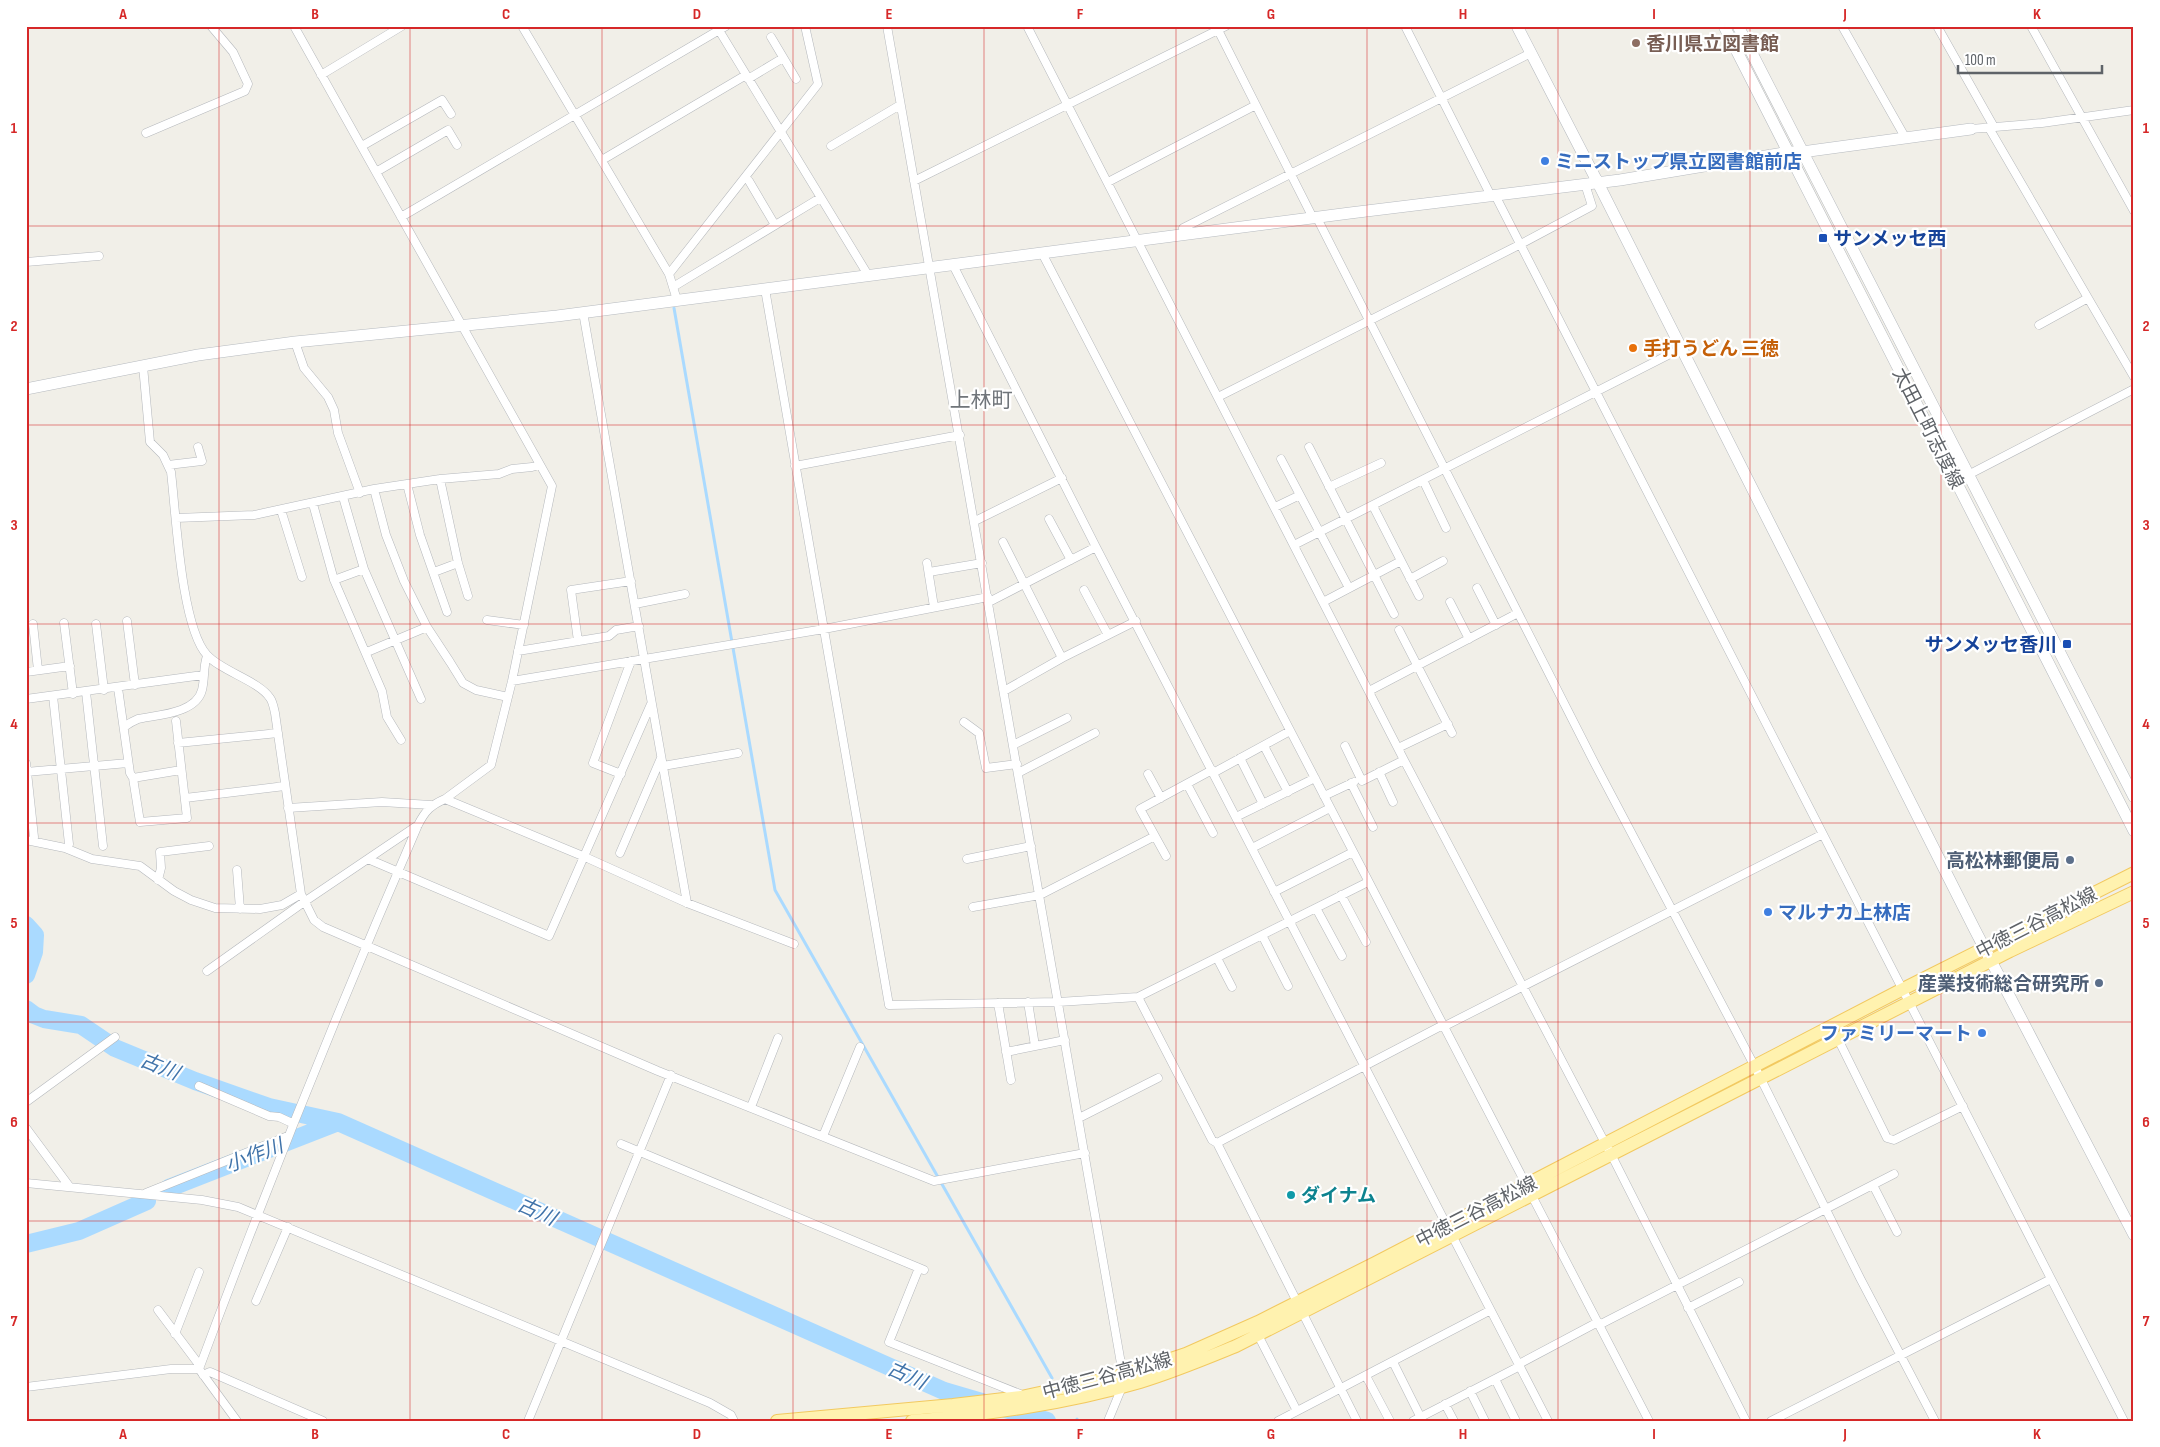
<svg xmlns="http://www.w3.org/2000/svg" width="2160" height="1447" viewBox="0 0 2160 1447" font-family="'Sofia Sans Condensed','Noto Sans JP',sans-serif">
<style>
.lines{fill:none;stroke-linecap:round;stroke-linejoin:round}
.stream{stroke:#aadaff;stroke-width:3}
.river{stroke:#aadaff;stroke-width:18}
.street-casing{stroke:#b5b8bc;stroke-width:9}
.secondary-casing{stroke:#b6babf;stroke-width:12}
.primary-casing{stroke:#f2c960;stroke-width:14}
.street{stroke:#fff;stroke-width:8}
.secondary{stroke:#fff;stroke-width:11}
.primary{stroke:#fff2af;stroke-width:12}
.grid{fill:none;stroke:#d62828;stroke-width:1;stroke-opacity:0.55}
.education-dot{fill:#8d6e63;stroke:#fff;stroke-width:2}
.shop-dot{fill:#3f7fe0;stroke:#fff;stroke-width:2}
.transit-dot{fill:#1a4fb4;stroke:#fff;stroke-width:2}
.food-dot{fill:#e8710a;stroke:#fff;stroke-width:2}
.service-dot{fill:#5c6f8a;stroke:#fff;stroke-width:2}
.culture-dot{fill:#0f9aa8;stroke:#fff;stroke-width:2}
.labels{text-anchor:middle;stroke-width:4.5;stroke-linejoin:round;paint-order:stroke}
.education-label{font-size:19px;font-weight:bold;fill:#785e54;stroke:#fff;text-anchor:start}
.shop-label{font-size:19px;font-weight:bold;fill:#366cbe;stroke:#fff;text-anchor:start}
.transit-label{font-size:19px;font-weight:bold;fill:#164399;stroke:#fff;text-anchor:start}
.food-label{font-size:19px;font-weight:bold;fill:#c56008;stroke:#fff;text-anchor:start}
.street-label{font-size:19px;fill:#5f6368;stroke:#fff}
.service-label{font-size:19px;font-weight:bold;fill:#4e5e75;stroke:#fff;text-anchor:end}
.culture-label{font-size:19px;font-weight:bold;fill:#0d838f;stroke:#fff;text-anchor:start}
.water-label{font-size:20px;font-style:italic;fill:#4174aa;stroke:#fff}
.quarter-label{font-size:21px;fill:#70757a;stroke:#fff}
.neatline{fill:none;stroke:#d62828;stroke-width:2}
.grid-label{font-size:16px;text-anchor:middle;font-weight:bold;fill:#d62828}
</style>
<rect width="100%" height="100%" fill="#f1efe8"/>
<g class="lines">
<path class="stream" d="M674,308L775,890L1052,1378
M1077,1419V1421"/>
<path class="river" d="M26,925L35,935L34,952L26,975
M26,1009L34,1015L44,1019L81,1025L115,1048L195,1081L269,1107L338,1122L944,1391L1047,1421
M169,1188L338,1122
M26,1244L79,1231L147,1201"/>
<defs>
<path id="street" d="M294,26L552,486L512,681L491,765L445,799
M522,26L669,274L677,300
M887,26L1123,1375L1122,1387L1108,1421
M1027,26L1404,760L1615,1162L1746,1421
M1405,26L1491,196
M1842,26L1905,137
M1937,26L1994,127
M2031,26L2134,211
M717,27L868,275
M1217,28L1313,218
M771,37L796,79
M321,75L402,26
M748,79L783,58
M1989,128L2134,377
M1971,129L2042,123L2134,110
M146,133L245,91L248,84L233,52L211,26
M362,146L442,100L451,114
M831,146L900,105
M602,160L746,75
M376,172L448,130L457,145
M749,181L775,225
M914,181L1226,26
M1108,182L1256,105
M1495,195L2124,1421
M401,217L726,26
M1317,218L1595,764L1755,1067L1860,1278L1935,1421
M1184,235L1183,228L1531,53
M1042,253L1649,1421
M26,262L99,256
M953,265L1096,547L1548,1421
M669,274L818,84L805,26
M673,287L820,198
M765,289L889,1005L1058,1002L1138,997L1212,1140L1217,1143
M583,312L687,903
M2039,325L2088,298
M295,342L304,368L328,397L334,410L338,433L360,493
M1218,397L1519,245L1592,206L1585,184
M1309,447L1394,614
M1281,459L1349,588
M168,465L202,461L198,447
M795,466L960,435
M1968,475L2134,389
M440,479L458,563L468,596
M1423,480L1446,528
M407,484L420,535L447,612
M1329,487L1381,463
M374,489L386,535L404,581L427,627L450,662L463,683L476,690L508,697
M343,497L364,569L421,699
M313,504L334,580L382,691L387,717L401,740
M1373,506L1419,596
M1275,507L1300,495
M281,510L302,577
M176,518L254,515L374,489L440,479L499,474L512,469L532,467L539,465
M1049,519L1071,560
M975,521L1062,478
M1003,542L1062,658L1136,621
M1294,545L1682,348
M927,563L934,607
M434,572L458,563
M929,572L982,563
M1410,579L1443,561
M334,580L364,569
M1477,588L1496,625
M1084,590L1108,635
M989,602L1096,547
M1323,602L1401,561
M1450,602L1469,639
M635,604L685,594
M487,620L524,625
M127,621L135,685
M64,623L73,694
M33,624L38,670
M96,624L104,690
M1399,630L1452,733
M578,641L571,590L631,581
M518,651L609,636L616,630L639,626
M367,652L427,627
M26,672L70,666
M512,681L824,629L988,597
M118,688L130,773L133,778L140,822L187,818L176,721
M1004,691L1062,658
M1369,691L1518,613
M86,692L103,846
M53,696L69,844
M26,699L203,675
M964,722L979,733L986,768L1017,764
M124,727C128,724 133,721 138,719C156,715 196,714 202,690C205,679 203,667 207,656
M178,743L278,733
M1013,745L1067,718
M1264,746L1288,792
M1345,746L1362,781L1404,760
M1398,748L1448,724
M1240,758L1263,804
M26,763L34,837
M663,766L738,753
M26,772L128,763
M1379,772L1393,802
M1018,773L1095,733
M1213,773L1290,731
M621,774L593,763L631,661
M1148,774L1161,798
M133,778L181,770
M1351,783L1373,827
M1187,784L1213,833
M1324,796L1354,782
M185,798L285,786
M288,808L382,802L431,805
M1236,817L1315,778
M26,840L65,848L92,859L140,866L174,891L191,900L215,908L260,909L282,905L301,894L275,713C274,709 273,702 270,698C259,681 221,671 207,655C181,627 176,513 171,472L163,455L150,442L143,366
M1252,848L1330,808
M620,853L661,758
M1166,856L1140,809L1212,770
M368,859L549,936L651,704
M967,859L1031,846
M237,870L240,909
M158,880L161,868L160,852L209,846
M1274,892L1353,852
M301,894L314,920L323,927L658,1071L934,1181L1085,1153
M1341,895L1366,942
M973,907L1040,895L1155,836
M1316,908L1342,956
M1262,935L1288,986
M1217,958L1232,987
M207,971L304,902L418,825
M1138,997L1368,882
M1028,1002L1035,1046
M998,1003L1011,1080
M1443,1027L1821,835
M1838,1039L1887,1138L1894,1140L1963,1106
M1006,1052L1065,1040
M199,1086L269,1116L279,1117L292,1123
M26,1102L115,1037
M751,1107L778,1038
M1079,1118L1158,1078
M26,1128L69,1186
M823,1136L860,1047
M621,1144L924,1270
M26,1183L202,1200L238,1207L710,1403L731,1415L734,1421
M1873,1185L1897,1232
M146,1193L288,1136
M919,1268L889,1342L1020,1394
M256,1301L288,1227
M1688,1308L1739,1282
M158,1310L200,1366
M1599,1325L1894,1174
M175,1334L199,1272
M1258,1335L1297,1411
M1393,1362L1422,1420
M1519,1364L1598,1322
M203,1375L210,1372L323,1421
M1366,1376L1390,1421
M1495,1379L1516,1421
M26,1387L171,1369H199
M1470,1391L1485,1421
M1445,1404L1454,1421
M237,1421L199,1369C267,1186 340,1005 418,825C425,811 431,805 445,799L585,857L687,903L794,944
M528,1421L671,1075
M1278,1421L1489,1311
M1357,1421L1217,1143L1443,1025
M1413,1421L1520,1366
M1771,1421L2051,1279"/>
<path id="secondary" d="M1517,26L1598,183L1975,930L2134,1235
M1724,26L2134,831
M1738,26L2134,797
M26,389L198,355L295,342L557,316L1350,213L1620,180L1789,152H1802L1971,129"/>
<path id="primary" d="M777,1421L953,1405L1021,1397L1123,1375L1186,1354L1258,1322L1375,1263L1903,989L2134,873
M912,1421C989,1414 1065,1404 1140,1382C1173,1372 1204,1359 1236,1346L2010,951L2134,892"/>
</defs>
<use href="#street" class="street-casing"/>
<use href="#secondary" class="secondary-casing"/>
<use href="#primary" class="primary-casing"/>
<use href="#street" class="street"/>
<use href="#secondary" class="secondary"/>
<use href="#primary" class="primary"/>
</g>
<path class="grid" d="M219,26V1421M410,26V1421M602,26V1421M793,26V1421M984,26V1421M1176,26V1421M1367,26V1421M1558,26V1421M1750,26V1421M1941,26V1421M26,226H2134M26,425H2134M26,624H2134M26,823H2134M26,1022H2134M26,1221H2134"/>
<circle class="education-dot" cx="1636" cy="43" r="5"/>
<g class="shop-dot">
<circle cx="1545" cy="161" r="5"/>
<circle cx="1768" cy="912" r="5"/>
<circle cx="1982" cy="1033" r="5"/>
</g>
<g class="transit-dot">
<rect x="1818" y="233" width="10" height="10" rx="2.5"/>
<rect x="2062" y="639" width="10" height="10" rx="2.5"/>
</g>
<circle class="food-dot" cx="1633" cy="348" r="5"/>
<g class="service-dot">
<circle cx="2070" cy="860" r="5"/>
<circle cx="2099" cy="983" r="5"/>
</g>
<circle class="culture-dot" cx="1291" cy="1195" r="5"/>
<g class="labels">
<g class="education-label">
<text x="1646" y="50">香川県立図書館</text>
</g>
<g class="shop-label">
<text x="1555" y="168">ミニストップ県立図書館前店</text>
<text x="1778" y="919">マルナカ上林店</text>
<text x="1972" y="1040" text-anchor="end">ファミリーマート</text>
</g>
<g class="transit-label">
<text x="1833" y="245">サンメッセ西</text>
<text x="2057" y="651" text-anchor="end">サンメッセ香川</text>
</g>
<g class="food-label">
<text x="1643" y="355">手打うどん 三徳</text>
</g>
<g class="street-label">
<text transform="translate(1929 428) rotate(63)" y="7">太田上町志度線</text>
<text transform="translate(2036 922) rotate(-27)" y="7">中徳三谷高松線</text>
<text transform="translate(1476 1211) rotate(-27)" y="7">中徳三谷高松線</text>
<text transform="translate(1107 1375) rotate(-15)" y="7">中徳三谷高松線</text>
</g>
<g class="service-label">
<text x="2060" y="867">高松林郵便局</text>
<text x="2089" y="990">産業技術総合研究所</text>
</g>
<g class="culture-label">
<text x="1301" y="1202">ダイナム</text>
</g>
<g class="water-label">
<text transform="translate(160 1066) rotate(22)" y="7">古川</text>
<text transform="translate(254 1155) rotate(-21)" y="7">小作川</text>
<text transform="translate(537 1211) rotate(24)" y="7">古川</text>
<text transform="translate(907 1375) rotate(24)" y="7">古川</text>
</g>
<g class="quarter-label">
<text x="981" y="407">上林町</text>
</g>
</g>
<rect width="2160" height="1447" fill="none" stroke="#ffffff" stroke-width="55"/>
<path d="M1958 65v8h144v-8" fill="none" stroke="#5f6368" stroke-width="2.5"/>
<text x="1965" y="65" font-size="15" fill="#5f6368" stroke="#ffffff" stroke-width="4" paint-order="stroke">100 m</text>
<rect x="28" y="28" width="2104" height="1392" class="neatline"/>
<g class="grid-label">
<text x="123" y="19">A</text>
<text x="315" y="19">B</text>
<text x="506" y="19">C</text>
<text x="697" y="19">D</text>
<text x="889" y="19">E</text>
<text x="1080" y="19">F</text>
<text x="1271" y="19">G</text>
<text x="1463" y="19">H</text>
<text x="1654" y="19">I</text>
<text x="1845" y="19">J</text>
<text x="2037" y="19">K</text>
<text x="14" y="133">1</text>
<text x="2146" y="133">1</text>
<text x="14" y="331">2</text>
<text x="2146" y="331">2</text>
<text x="14" y="530">3</text>
<text x="2146" y="530">3</text>
<text x="14" y="729">4</text>
<text x="2146" y="729">4</text>
<text x="14" y="928">5</text>
<text x="2146" y="928">5</text>
<text x="14" y="1127">6</text>
<text x="2146" y="1127">6</text>
<text x="14" y="1326">7</text>
<text x="2146" y="1326">7</text>
<text x="123" y="1439">A</text>
<text x="315" y="1439">B</text>
<text x="506" y="1439">C</text>
<text x="697" y="1439">D</text>
<text x="889" y="1439">E</text>
<text x="1080" y="1439">F</text>
<text x="1271" y="1439">G</text>
<text x="1463" y="1439">H</text>
<text x="1654" y="1439">I</text>
<text x="1845" y="1439">J</text>
<text x="2037" y="1439">K</text>
</g>
</svg>
